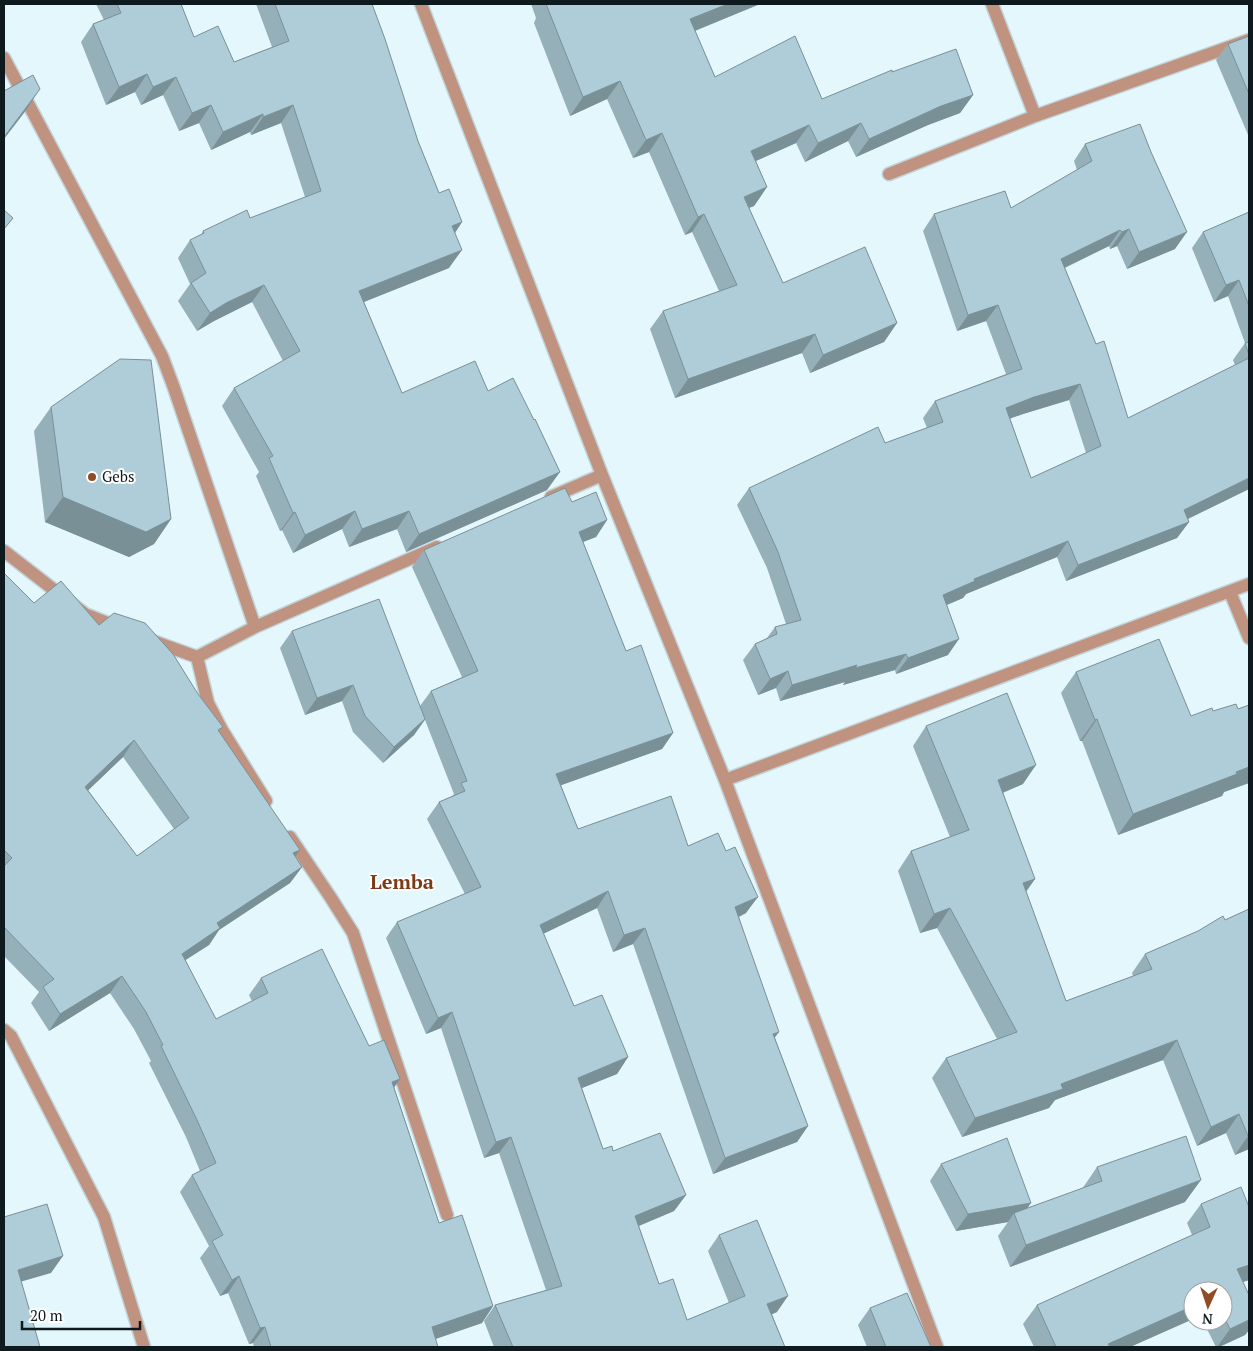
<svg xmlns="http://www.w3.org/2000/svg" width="1253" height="1351" viewBox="0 0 1253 1351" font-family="'PT Serif',serif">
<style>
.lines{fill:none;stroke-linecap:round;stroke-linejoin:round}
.street-casing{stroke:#c2d4d9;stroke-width:15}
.street{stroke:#bf9380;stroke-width:12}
.wall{fill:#96b0ba;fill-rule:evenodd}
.shaded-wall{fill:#7a9097}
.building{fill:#aecdd8;stroke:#7a9097;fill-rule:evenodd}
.poi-dot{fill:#924b27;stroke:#fff;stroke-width:2}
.labels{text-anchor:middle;stroke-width:4;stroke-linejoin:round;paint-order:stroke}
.poi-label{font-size:15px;fill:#0e1a1d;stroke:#fff;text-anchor:start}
.district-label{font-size:20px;font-weight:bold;fill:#7b3b19;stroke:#fff}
</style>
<rect width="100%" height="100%" fill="#e4f7fd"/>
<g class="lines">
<defs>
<path id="street" d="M421,4L602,475L725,780L937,1347
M992,4L1035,116
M4,58L162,356L174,388L255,627L197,657L208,703L222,730L266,801
M889,174L1035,116L1249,40
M551,497L602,475
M4,551L85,614L118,627
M1230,592L1249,638
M255,627L437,547
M150,640L197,657
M725,780L1249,584
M290,837L331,898L353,933L447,1215
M4,1030L11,1036L104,1217L144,1347"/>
</defs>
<use href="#street" class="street-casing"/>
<use href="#street" class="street"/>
</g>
<path class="wall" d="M96,4H181L194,37L234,62L272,47L256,4H372L418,141L439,193L462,222L455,233L449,268L364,302L402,393L488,391L547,490L406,552L397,529L349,547L342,529L293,553L282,530L280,531L256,476L259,472L222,406L234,388L283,361L252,302L214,321L197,331L178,301L190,284L178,258L190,240L201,235L203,231L250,218L305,197L281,123L251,135L250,132L211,150L199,123L179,131L163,95L141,105L135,92L106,105L81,42L93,24L104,20Z
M531,4H760L695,31L715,77L822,99L892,72L973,95L960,113L928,125L856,157L848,141L805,162L796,143L756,161L767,187L754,206L749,208L783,283L897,323L884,342L810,373L802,353L675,398L650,329L663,311L719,291L692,232L685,235L649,152L633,158L607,99L570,116L534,23L536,18Z
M1249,36V137L1216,60L1228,44Z
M1085,144L1175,249L1127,269L1117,246L1110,249L1109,246L1065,268L1096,344L1128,418L1235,365L1233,360L1245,343L1228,296L1214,302L1192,248L1203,232L1249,212V489L1188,519L1189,522L1177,538L1066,581L1057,557L966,594L963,598L947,605L948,655L896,674L895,670L843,685L845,682L780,701L776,688L758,695L743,660L755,644L767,638L775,627L786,624L767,568L737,505L749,488L885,443L927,428L923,418L935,401L1006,374L986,321L957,331L923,231L934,214L1011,208L1077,170L1074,161ZM1069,400L1086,453L1031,478L1010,418L1023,414Z
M51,407L171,519L154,544L129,557L45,522L34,431Z
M572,502L607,520L596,537L583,542L626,651L673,733L662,749L561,785L578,829L688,846L746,913L739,917L775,1038L808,1126L797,1142L713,1174L633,944L613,952L597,908L543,934L574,1006L628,1057L617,1074L582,1088L603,1149L613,1151L686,1195L674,1211L639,1226L659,1284L687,1320L729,1303L708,1251L719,1235L777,1312L772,1314L785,1347H494L484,1321L495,1305L546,1290L499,1153L484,1158L441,1028L426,1034L386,938L397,922L465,894L427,819L439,802L452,796L454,794L425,720L414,735L383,763L353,732L342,701L305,715L280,648L292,631L420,706L431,691L462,677L412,567L424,550Z
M4,573L34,603L99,625L219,731L302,867L290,883L219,930L209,945L185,960L216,1019L252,1001L249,995L261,978L369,1046L394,1087L439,1223L493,1306L482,1323L435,1339L438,1347H254L253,1343L249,1344L228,1293L220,1296L200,1258L209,1246L180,1192L192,1175L200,1171L186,1137L149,1063L151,1061L134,1029L110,993L49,1031L31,1003L39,992L4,956ZM123,757L174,829L137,856L88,790Z
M1076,672L1191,716L1213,711L1238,709L1249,705V783L1224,792L1222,796L1118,835L1082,741H1080L1061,693Z
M926,726L1023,784L1003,793L1035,879L1026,892L1066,1001L1133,976L1132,973L1145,954L1225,920L1249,909V1149L1235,1155L1226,1133L1197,1146L1163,1060L1055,1100L1049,1108L962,1137L932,1078L946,1058L997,1039L937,928L920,933L898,871L911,851L950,837L913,746Z
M941,1164L1027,1208L1082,1189L1097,1167L1185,1202L1010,1267L998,1236L1008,1222L956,1231L930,1181Z
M1201,1204L1249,1280L1243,1282L1249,1295V1330L1245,1335L1219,1347H1216L1203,1321H1223V1291H1193V1319L1130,1347H1034L1023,1324L1037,1305L1192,1235L1187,1223Z
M870,1308L931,1347H867L858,1325Z"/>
<path class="shaded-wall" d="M728,4H760L677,38L690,19Z
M147,74L135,92L106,105L119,87Z
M176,77L163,95L141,105L153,87Z
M620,81L607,99L570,116L583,97Z
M40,89L24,113L4,139V137Z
M973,95L960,113L928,125L856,157L869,139L941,106Z
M211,105L199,123L179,131L192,113Z
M293,105L281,123L251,135L263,117Z
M263,114L250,132L211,150L223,132Z
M861,123L848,141L805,162L818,143Z
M809,125L796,143L738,169L751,151Z
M662,133L649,152L633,158L646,140Z
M767,187L754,206L731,215L744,197Z
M704,214L692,232L685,235L698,217Z
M462,222L450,240L452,226Z
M1129,229L1117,246L1110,249L1122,232Z
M1120,230L1109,246L1049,275L1061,259Z
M1187,232L1175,249L1127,269L1139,252Z
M462,250L449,268L346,309L359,291Z
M1239,280L1228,296L1214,302L1226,285Z
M264,285L252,302L214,321L197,331L210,313L226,303Z
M998,305L986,321L957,331L968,315Z
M897,323L884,342L810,373L823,355Z
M815,334L802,353L675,398L688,379Z
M1080,384L1069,400L1023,414L995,424L1006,408L1034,397Z
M560,472L547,490L406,552L419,534Z
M1249,478V489L1173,526L1184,510Z
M63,497L171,519L154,544L129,557L45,522Z
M355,511L342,529L293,553L305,535Z
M409,511L397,529L349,547L362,529Z
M295,512L282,530L280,531L293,513Z
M607,520L596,537L567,548L579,532Z
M1189,522L1177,538L1066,581L1078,565Z
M1068,541L1057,557L966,594L963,598L932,611L943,595L974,579Z
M959,639L948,655L896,674L908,658Z
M906,654L895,670L843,685L845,682L780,701L792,685L857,665Z
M788,671L776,688L758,695L770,679Z
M353,685L342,701L305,715L317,698Z
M425,719L414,735L383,763L394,747Z
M1097,719L1082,741H1080L1095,720Z
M673,733L662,749L545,791L556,774Z
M134,740L123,757L74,804L85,787Z
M1036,765L1023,784L985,800L998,780Z
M1249,767V783L1224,792L1222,796L1118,835L1133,814Z
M300,850L288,866L293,853Z
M302,867L290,883L219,930L209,945L170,970L182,954L217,923Z
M1035,879L1021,898L1023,883Z
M608,891L597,908L528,941L540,925Z
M758,897L746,913L724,924L735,907Z
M950,908L937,928L920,933L934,914Z
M645,928L633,944L613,952L624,935Z
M122,976L110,993L49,1031L60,1014Z
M452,1012L441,1028L426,1034L438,1018Z
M779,1032L767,1048L773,1034Z
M1177,1040L1163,1060L1055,1100L1049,1108L962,1137L975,1118L1061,1084Z
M628,1057L617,1074L567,1094L578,1078Z
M400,1079L389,1095L392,1082Z
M1239,1114L1226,1133L1197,1146L1211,1127Z
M808,1126L797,1142L713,1174L725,1158Z
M1249,1135V1149L1235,1155L1248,1136Z
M511,1137L499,1153L484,1158L496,1142Z
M1201,1180L1185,1202L1010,1267L1026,1245Z
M686,1195L674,1211L624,1232L635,1216Z
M1031,1203L1019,1220L1014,1213L1008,1222L956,1231L968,1214Z
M63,1256L51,1273L6,1286L18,1270Z
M1249,1265V1280L1223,1288L1237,1269Z
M239,1276L228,1293L220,1296L232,1280Z
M788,1296L777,1312L756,1321L767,1304Z
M493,1306L482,1323L421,1344L432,1327Z
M1193,1306V1319L1130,1347H1105L1108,1344Z
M1249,1320V1330L1245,1335L1219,1347H1217L1230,1329Z
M265,1327L253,1343L249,1344L260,1328Z"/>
<path class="building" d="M117,4H181L194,37L218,26L234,62L289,41L275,4H372L385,39L418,141L439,193L449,189L462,222L452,226L462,250L359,291L402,393L475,361L488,391L513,378L534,420L535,419L560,472L419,534L409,511L362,529L355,511L305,535L295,512L293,513L269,458L273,456L234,388L300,351L264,285L226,303L210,313L191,283L206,273L190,240L204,233L203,231L247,210L250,218L321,191L293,105L263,117V114L223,132L211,105L192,113L176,77L153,87L147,74L119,87L93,24L121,13Z
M546,4H728L690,19L715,77L795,36L822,99L892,70V72L956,49L973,95L941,106L869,139L861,123L818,143L809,125L751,151L767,187L744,197L783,283L865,247L897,323L823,355L815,334L688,379L663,311L737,285L704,214L698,217L662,133L646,140L620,81L583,97Z
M1249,36V94L1228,44Z
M33,75L40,89L4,137V91Z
M1140,124L1151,152L1187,232L1139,252L1129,229L1122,232L1120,230L1061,259L1096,344L1104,341L1128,418L1249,358V478L1184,510L1189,522L1078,565L1068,541L974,579L975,581L943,595L959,639L908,658L906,654L855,668L857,665L792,685L788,671L770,679L755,644L777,634L775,627L801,620L778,552L749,488L878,427L885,443L943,422L935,401L1022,369L998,305L968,315L934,214L1005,191L1011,208L1092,161L1085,144ZM1080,384L1101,446L1031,478L1006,408L1034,397Z
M4,210L13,218L4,229Z
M1249,212V306L1239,280L1226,285L1203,232Z
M1249,342V355L1245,343Z
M120,359L151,360L171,519L146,532L63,497L51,407Z
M565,488L572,502L596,492L607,520L579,532L626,651L641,645L673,733L556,774L578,829L671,796L688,846L718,833L726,851L735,847L758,897L735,907L779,1032L773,1034L808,1126L725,1158L645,928L624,935L608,891L540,925L574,1006L602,995L628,1057L578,1078L603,1149L612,1146L613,1151L660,1133L686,1195L635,1216L659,1284L673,1279L687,1320L745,1296L719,1235L757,1220L788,1296L767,1304L785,1347H513L495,1305L562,1286L511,1137L496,1142L452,1012L438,1018L397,922L481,887L439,802L465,791L461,783L467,781L431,691L478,671L424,550Z
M4,573L34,603L61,581L99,625L114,613L145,623L173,654L198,694L223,727L218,730L300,850L293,853L302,867L217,923L220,928L182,954L216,1019L268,993L261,978L322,949L369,1046L384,1040L400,1079L392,1082L439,1223L462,1215L493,1306L432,1327L438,1347H271L265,1327L260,1328L239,1276L232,1280L212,1241L223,1235L192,1175L216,1163L197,1120L161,1046L163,1045L146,1012L122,976L60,1014L43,987L54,979L4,927V866L12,858L4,850ZM134,740L189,818L137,856L85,787Z
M379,599L425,719L394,747L365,716L353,685L317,698L292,631Z
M1159,639L1191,716L1212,708L1213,711L1236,704L1238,709L1249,705V767L1236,772L1237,774L1133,814L1097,719L1095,720L1076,672Z
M1007,693L1036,765L998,780L1035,879L1023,883L1066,1001L1152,969L1145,954L1198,931L1223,916L1225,920L1249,909V1135L1248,1136L1239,1114L1211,1127L1177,1040L1061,1084L1063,1089L975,1118L946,1058L1017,1032L950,908L934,914L911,851L969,830L926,726Z
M1186,1136L1201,1180L1026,1245L1014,1213L1102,1181L1097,1167Z
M1007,1138L1031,1203L968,1214L941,1164Z
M1241,1187L1249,1207V1265L1237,1269L1249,1295V1320L1230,1329L1223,1315V1291H1193V1306L1108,1344L1110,1347H1056L1037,1305L1210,1227L1201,1204Z
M47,1204L63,1256L18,1270L40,1347H4V1217Z
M907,1293L931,1347H886L870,1308Z"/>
<circle class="poi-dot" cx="92" cy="477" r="5"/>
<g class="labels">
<g class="poi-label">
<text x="102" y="482">Gebs</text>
</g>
<g class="district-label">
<text x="402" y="889">Lemba</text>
</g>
</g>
<rect width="1253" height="1351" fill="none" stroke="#0e1a1d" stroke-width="10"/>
<g transform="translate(1208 1306) rotate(183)"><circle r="24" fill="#ffffff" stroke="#9fa3a5"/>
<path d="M0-4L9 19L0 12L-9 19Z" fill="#924b27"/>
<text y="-8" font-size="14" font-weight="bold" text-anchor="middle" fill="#0e1a1d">N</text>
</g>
<path d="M22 1321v8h118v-8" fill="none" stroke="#0e1a1d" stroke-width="2.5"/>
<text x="30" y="1321" font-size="15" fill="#0e1a1d" stroke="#ffffff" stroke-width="4" paint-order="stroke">20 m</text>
</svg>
